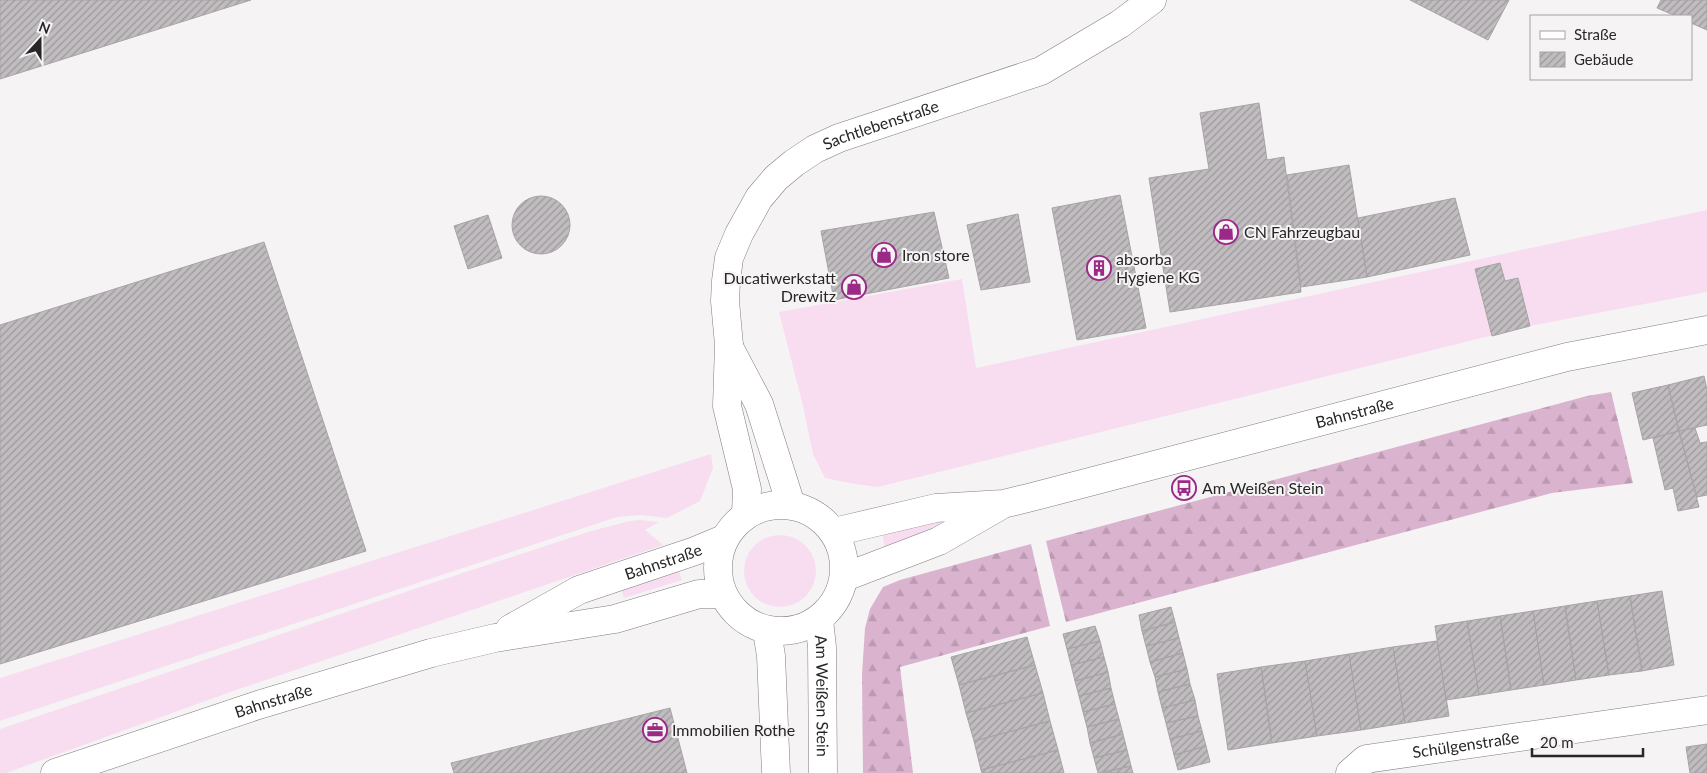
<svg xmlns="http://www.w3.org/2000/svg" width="1707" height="773" viewBox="0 0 1707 773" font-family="Lato,sans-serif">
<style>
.grass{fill:#f8ddf0}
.forest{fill:url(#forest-firs)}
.building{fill:url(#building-hatch);stroke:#a7a4a6}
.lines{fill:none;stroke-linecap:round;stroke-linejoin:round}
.minor-casing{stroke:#807d7f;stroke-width:29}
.minor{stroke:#fff;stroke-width:28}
.labels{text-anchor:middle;stroke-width:4;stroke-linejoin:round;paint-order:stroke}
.street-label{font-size:16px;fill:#282728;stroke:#f6f3f5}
.poi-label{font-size:16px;fill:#282728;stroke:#f6f3f5;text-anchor:start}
</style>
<defs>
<pattern id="forest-firs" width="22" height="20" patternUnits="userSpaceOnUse" patternTransform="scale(1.25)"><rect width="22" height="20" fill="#dab3cf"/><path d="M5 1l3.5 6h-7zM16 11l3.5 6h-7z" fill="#bb9ab2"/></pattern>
<pattern id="building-hatch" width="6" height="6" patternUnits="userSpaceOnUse" patternTransform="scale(1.25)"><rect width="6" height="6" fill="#c0bcbf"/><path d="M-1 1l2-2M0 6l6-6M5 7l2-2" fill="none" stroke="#9c999b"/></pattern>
</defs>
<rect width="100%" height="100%" fill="#f6f3f5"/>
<path class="grass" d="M1707,210V292L1530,326L878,487L855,484L825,478L813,454L803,406L779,312L962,279L976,368Z
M711,454L713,468L700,501L667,518L641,515L617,517L0,721V678Z
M640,520L659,522L645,530L663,545L236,690L6,773H0V729L423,586L591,531L630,521Z
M937,520L942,532L885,548L882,532Z
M744 571a36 36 0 1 1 72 0a36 36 0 1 1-72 0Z
M677,567L682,580L624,598L621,588Z"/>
<path class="forest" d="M1611,392L1633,483L1552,493L1066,622L1046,541L1587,396Z
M1031,544L1050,626L900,667L913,773H863L862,674L865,628L870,609L883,587L900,580Z"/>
<path class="building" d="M0,0H251L0,79Z
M1410,0H1509L1488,40Z
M1661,0H1707V30L1691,23V16H1676L1657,8Z
M1259,103L1267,160L1284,157L1301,292L1170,312L1149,178L1209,169L1200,113Z
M1349,165L1367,277L1301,287L1287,175Z
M1120,195L1146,328L1077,340L1052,208Z
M512 225a29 29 0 1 1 58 0a29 29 0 1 1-58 0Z
M1455,198L1470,255L1367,277L1358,218Z
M934,212L949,278L834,300L821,231Z
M1018,214L1030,282L981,290L967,225Z
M488,215L502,258L468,269L454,226Z
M264,242L366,551L0,664V325Z
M1500,263L1505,281L1518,278L1530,326L1492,336L1475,269Z
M1704,376L1707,390V425L1679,431L1668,385Z
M1668,385L1679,431L1643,440L1632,393Z
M1695,428L1700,443L1707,442V495L1697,497L1679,431Z
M1679,431L1699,507L1678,511L1673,488L1665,490L1653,438Z
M1662,591L1674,665L1642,671L1630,596Z
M1630,596L1642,671L1609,675L1597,601Z
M1597,601L1609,675L1576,680L1565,606Z
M1565,606L1576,680L1544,685L1533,611Z
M1171,607L1175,622L1142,631L1139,615Z
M1533,611L1544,685L1511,690L1500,616Z
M1500,616L1511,690L1479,695L1467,621Z
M1467,621L1479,695L1446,700L1435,626Z
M1175,622L1179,638L1146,646L1142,631Z
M1095,626L1100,641L1067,649L1063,634Z
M1027,637L1035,665L959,685L951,657Z
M1179,638L1183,653L1150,662L1146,646Z
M1100,641L1104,657L1071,665L1067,649Z
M1437,641L1449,716L1405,723L1393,647Z
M1393,647L1405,723L1361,730L1349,654Z
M1183,653L1187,669L1155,677L1150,662Z
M1349,654L1361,730L1317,736L1305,661Z
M1104,657L1108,672L1075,681L1071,665Z
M1305,661L1317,736L1272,743L1261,667Z
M1035,665L1043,693L966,713L959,685Z
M1261,667L1272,743L1228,750L1217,674Z
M1187,669L1190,684L1158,692L1155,677Z
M1108,672L1111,688L1079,696L1075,681Z
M1190,684L1195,700L1162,708L1158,692Z
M1111,688L1115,704L1083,712L1079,696Z
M1043,693L1050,721L974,741L966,713Z
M1195,700L1198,716L1166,723L1162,708Z
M1115,704L1119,719L1087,727L1083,712Z
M670,708L687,773H454L451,763Z
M1198,716L1202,731L1170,739L1166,723Z
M1119,719L1123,734L1090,743L1087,727Z
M1050,721L1058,750L981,770L974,741Z
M1202,731L1206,746L1174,755L1170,739Z
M1123,734L1127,750L1094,758L1090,743Z
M1707,744V773H1690L1686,747Z
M1206,746L1210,762L1178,770L1174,755Z
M1058,750L1064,773H982L981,770Z
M1127,750L1131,766L1098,773L1094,758Z
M1131,766L1133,773H1102Z"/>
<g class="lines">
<defs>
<g id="minor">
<path d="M730,349L759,404L791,505"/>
<circle cx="781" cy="568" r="63"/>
<path id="s1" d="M746,514L747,489L727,406L729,345L725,301L726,281L729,258L739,234L759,198L776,178L794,163L815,149L839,138L1041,71L1120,24L1152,0"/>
<path id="s2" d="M834,532L936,508L1003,504L1028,498L1567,357L1707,330"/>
<path d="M845,577L939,541L998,507"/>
<path id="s3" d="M819,620L822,647L823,773"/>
<path id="s4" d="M510,629L579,590L695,551L724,539"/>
<path d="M767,631L771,656L776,773"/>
<path id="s5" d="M55,773L258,705L431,653L495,638L615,619L699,594H722"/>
<path id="s6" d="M1350,773L1366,759L1707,710"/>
</g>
</defs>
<use href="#minor" class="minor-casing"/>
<use href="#minor" class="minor"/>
</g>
<defs>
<symbol id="shop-ring" viewBox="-11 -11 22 22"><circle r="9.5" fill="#f6f3f5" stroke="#9a2987" stroke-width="1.5"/><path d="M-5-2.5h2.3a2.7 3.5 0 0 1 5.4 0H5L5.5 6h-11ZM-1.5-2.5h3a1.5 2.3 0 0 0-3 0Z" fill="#9a2987"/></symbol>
<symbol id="building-ring" viewBox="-11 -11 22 22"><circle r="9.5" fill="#f6f3f5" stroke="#9a2987" stroke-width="1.5"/><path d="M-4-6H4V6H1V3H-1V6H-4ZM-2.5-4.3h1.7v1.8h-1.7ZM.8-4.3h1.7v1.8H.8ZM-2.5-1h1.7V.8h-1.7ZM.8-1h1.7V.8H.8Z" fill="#9a2987"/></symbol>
<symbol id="bus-ring" viewBox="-11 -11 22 22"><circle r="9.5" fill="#f6f3f5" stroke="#9a2987" stroke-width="1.5"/><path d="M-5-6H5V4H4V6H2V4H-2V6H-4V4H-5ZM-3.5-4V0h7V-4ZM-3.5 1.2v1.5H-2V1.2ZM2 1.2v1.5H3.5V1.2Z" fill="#9a2987"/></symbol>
<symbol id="office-ring" viewBox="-11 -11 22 22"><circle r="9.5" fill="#f6f3f5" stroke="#9a2987" stroke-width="1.5"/><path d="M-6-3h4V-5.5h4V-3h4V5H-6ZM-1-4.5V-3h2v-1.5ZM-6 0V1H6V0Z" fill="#9a2987"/></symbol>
</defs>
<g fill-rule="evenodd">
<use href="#shop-ring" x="1212" y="218" width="28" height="28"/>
<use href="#shop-ring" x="870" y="241" width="28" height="28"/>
<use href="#building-ring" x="1085" y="254" width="28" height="28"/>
<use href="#shop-ring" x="840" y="273" width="28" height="28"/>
<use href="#bus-ring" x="1170" y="474" width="28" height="28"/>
<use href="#office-ring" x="641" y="716" width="28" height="28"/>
</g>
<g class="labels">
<g class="street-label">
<text dy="6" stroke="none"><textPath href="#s1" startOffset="471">Sachtlebenstraße</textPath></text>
<text dy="6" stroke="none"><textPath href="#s2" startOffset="535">Bahnstraße</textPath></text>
<text dy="6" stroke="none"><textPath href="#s4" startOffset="168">Bahnstraße</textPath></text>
<text dy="6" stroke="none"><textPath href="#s3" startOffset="76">Am Weißen Stein</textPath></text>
<text dy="6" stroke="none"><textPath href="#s5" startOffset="230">Bahnstraße</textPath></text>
<text dy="6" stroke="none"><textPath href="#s6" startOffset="122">Schülgenstraße</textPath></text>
</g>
<g class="poi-label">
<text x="1244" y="238">CN Fahrzeugbau</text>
<text x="902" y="261">Iron store</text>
<text x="1116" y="265">absorba<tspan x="1116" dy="18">Hygiene KG</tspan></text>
<text x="836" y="284" text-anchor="end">Ducatiwerkstatt<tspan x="836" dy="18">Drewitz</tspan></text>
<text x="1202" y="494">Am Weißen Stein</text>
<text x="672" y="736">Immobilien Rothe</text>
</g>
</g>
<rect x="1530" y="15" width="162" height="65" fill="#f6f3f5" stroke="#a4a1a3"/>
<rect x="1540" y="31" width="25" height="8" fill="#ffffff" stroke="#a4a1a3"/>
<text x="1574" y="40" font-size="15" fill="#282728">Straße</text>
<rect x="1540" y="52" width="25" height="15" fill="url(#building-hatch)" stroke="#a4a1a3"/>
<text x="1574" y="65" font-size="15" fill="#282728">Gebäude</text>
<g transform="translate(40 40) rotate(21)" stroke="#f6f3f5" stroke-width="4" paint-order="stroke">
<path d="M0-4L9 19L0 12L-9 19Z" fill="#282728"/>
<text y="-8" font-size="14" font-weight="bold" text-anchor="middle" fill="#282728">N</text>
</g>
<path d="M1532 748v8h111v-8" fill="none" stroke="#282728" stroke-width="2.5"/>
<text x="1540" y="748" font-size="15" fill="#282728" stroke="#f6f3f5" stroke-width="4" paint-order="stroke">20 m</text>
</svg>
